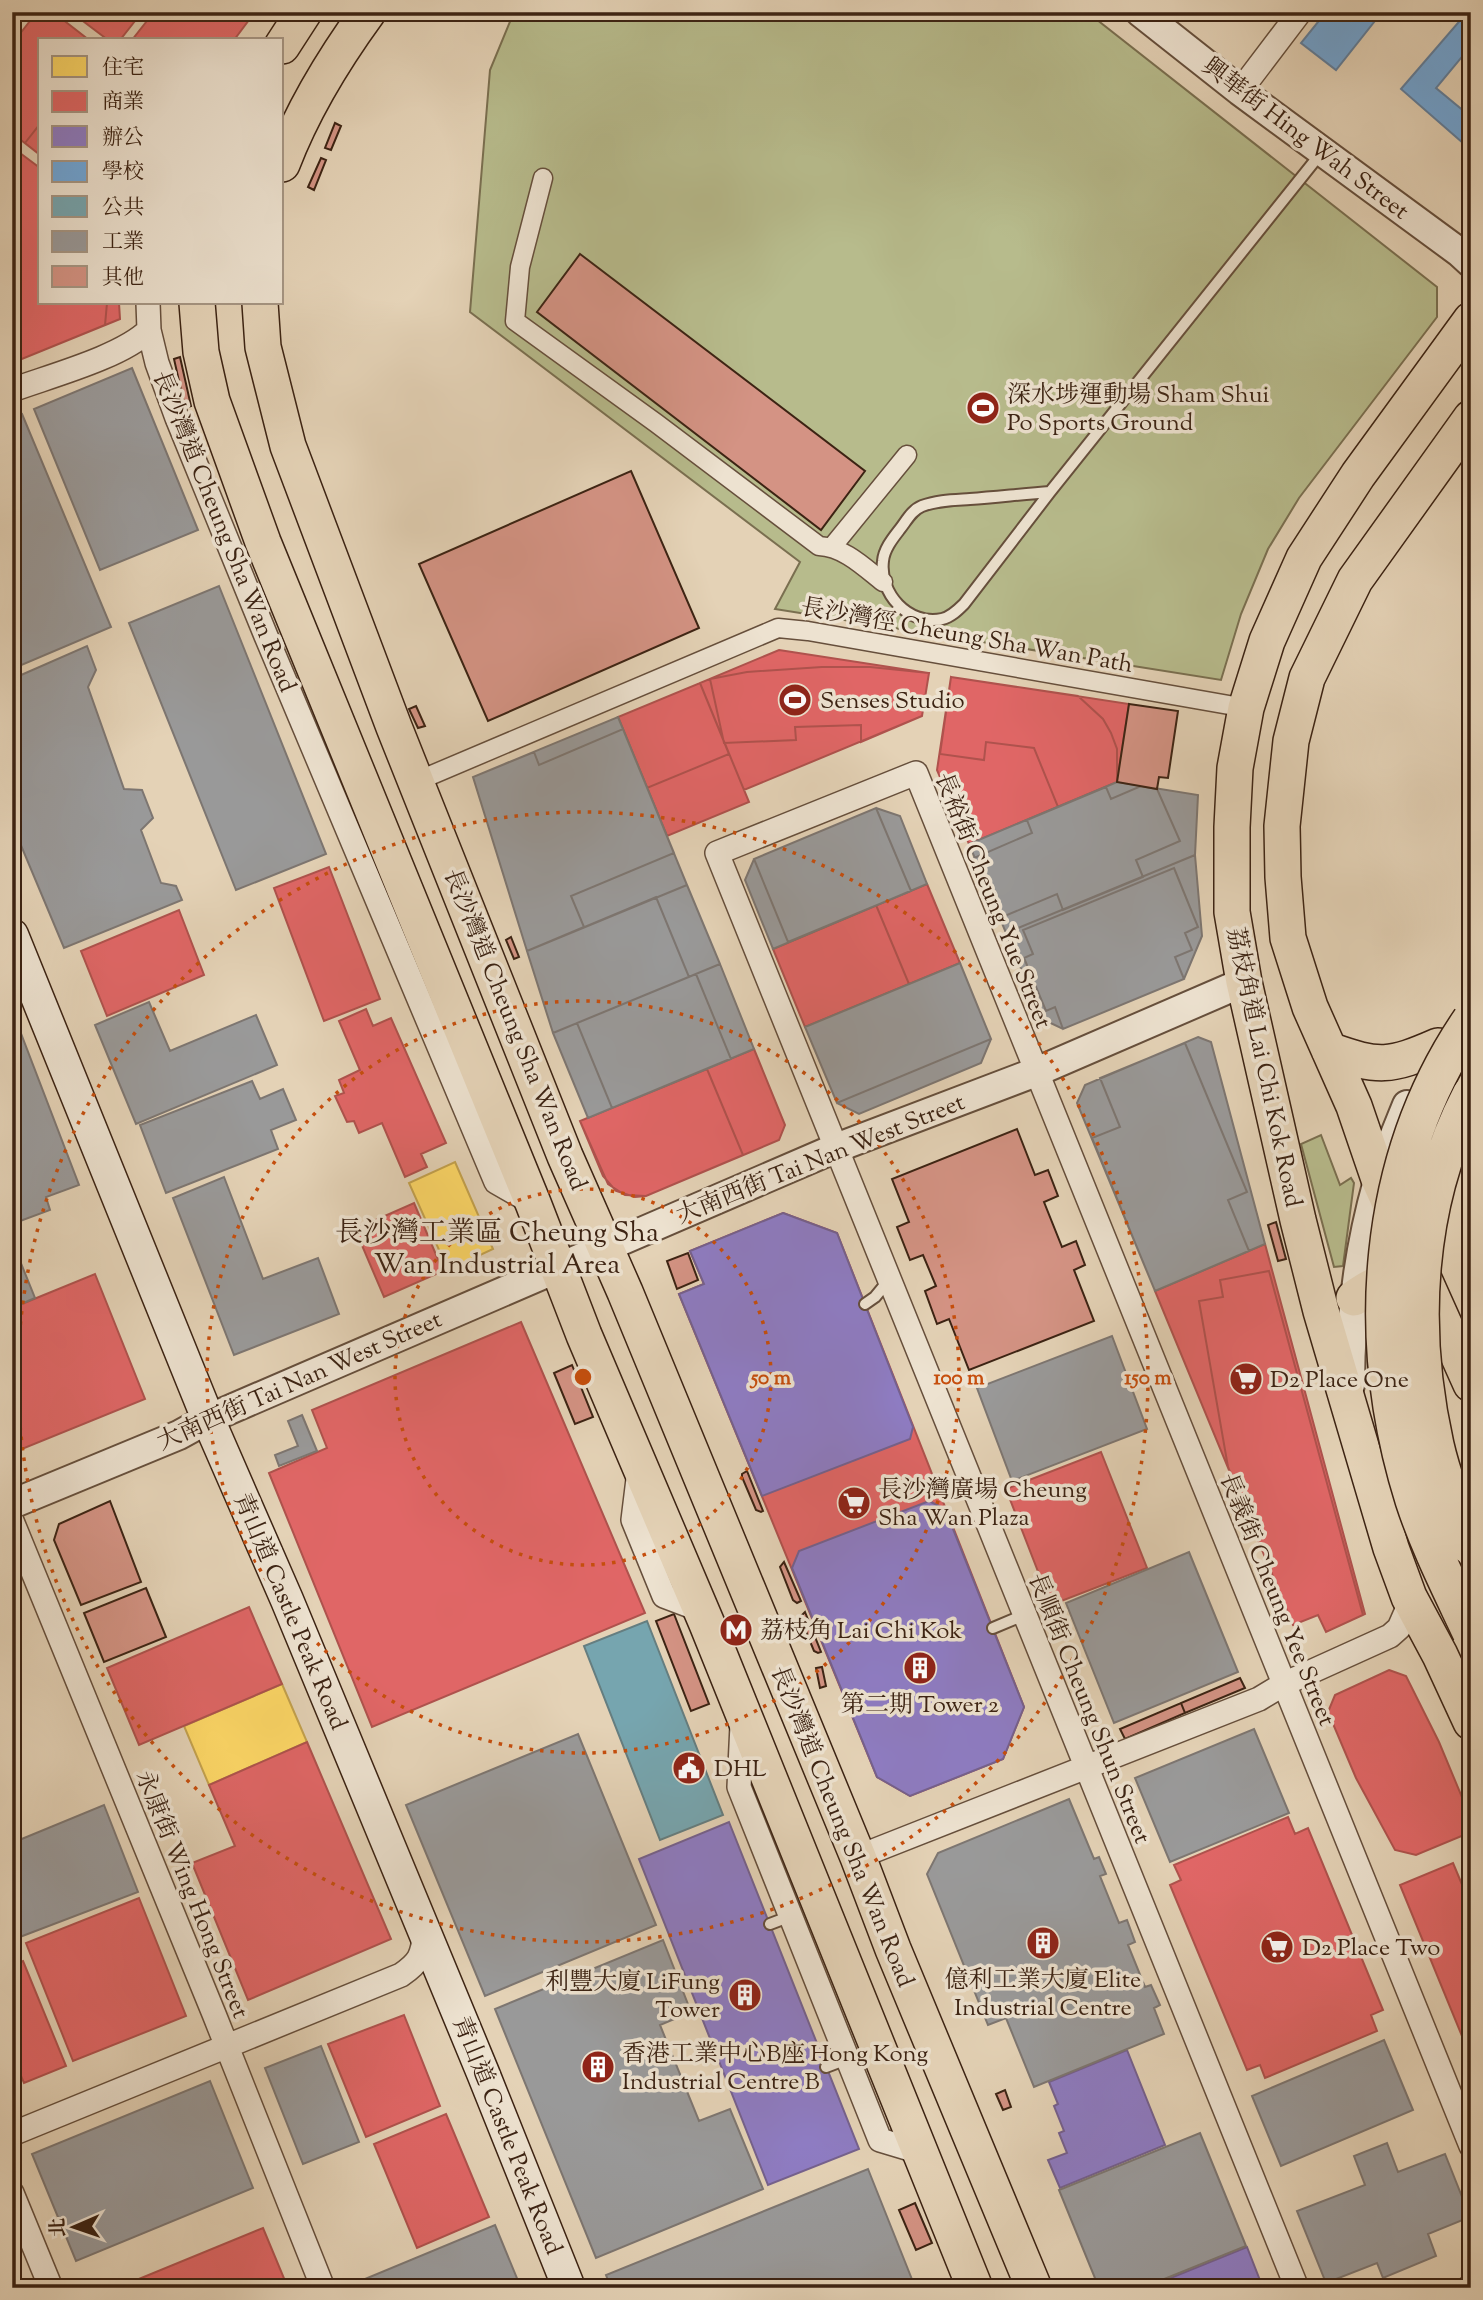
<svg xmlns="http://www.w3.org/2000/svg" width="1483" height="2300" viewBox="0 0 1483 2300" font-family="'Sorts Mill Goudy','Noto Serif TC',serif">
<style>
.green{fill:#b7bb8c;stroke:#7a6f50;stroke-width:2}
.homes{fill:#ffd966;stroke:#c4a24d;stroke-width:2}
.shops{fill:#e06666;stroke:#af524d;stroke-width:2}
.offices{fill:#8e7cc3;stroke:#75618e;stroke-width:2}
.schools{fill:#6fa8dc;stroke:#6080a0;stroke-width:2}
.public{fill:#76a5af;stroke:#657e80;stroke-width:2}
.industry{fill:#999;stroke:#7d7671;stroke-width:2}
.building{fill:#d49384;stroke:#3c2313;stroke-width:2}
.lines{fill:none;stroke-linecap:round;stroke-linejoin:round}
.service-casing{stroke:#664f3c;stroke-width:14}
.pedestrian-casing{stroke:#664f3c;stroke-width:21}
.minor-casing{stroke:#664f3c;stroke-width:26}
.tertiary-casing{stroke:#664f3c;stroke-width:32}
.secondary-casing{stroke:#3c2313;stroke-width:35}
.primary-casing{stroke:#3c2313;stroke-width:38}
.service{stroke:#ede2d0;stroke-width:10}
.pedestrian{stroke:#ede2d0;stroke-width:18}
.minor{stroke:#ede2d0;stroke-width:23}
.tertiary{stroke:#ede2d0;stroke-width:28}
.secondary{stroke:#ede2d0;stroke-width:32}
.primary{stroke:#e4d2b6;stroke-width:35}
.trunk-bridge-casing{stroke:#3c2313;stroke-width:40;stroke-linecap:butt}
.trunk-bridge{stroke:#e4d2b6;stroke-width:37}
.ring{fill:none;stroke:#c64e0d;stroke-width:3.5;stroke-dasharray:3.5 7}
.labels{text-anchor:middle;stroke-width:7;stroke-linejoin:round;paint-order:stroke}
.street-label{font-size:24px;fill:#3c2313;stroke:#ede2d0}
.poi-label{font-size:24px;fill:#3c2313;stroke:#ede2d0;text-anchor:start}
.quarter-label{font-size:28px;fill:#3c2313;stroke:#ede2d0}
.centre{fill:#c64e0d;stroke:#ede2d0;stroke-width:3.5}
.ring-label{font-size:21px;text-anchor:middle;font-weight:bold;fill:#c64e0d;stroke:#ede2d0;stroke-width:7;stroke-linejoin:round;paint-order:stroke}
</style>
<rect width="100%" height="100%" fill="#e4d2b6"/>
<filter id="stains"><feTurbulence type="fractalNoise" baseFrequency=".00286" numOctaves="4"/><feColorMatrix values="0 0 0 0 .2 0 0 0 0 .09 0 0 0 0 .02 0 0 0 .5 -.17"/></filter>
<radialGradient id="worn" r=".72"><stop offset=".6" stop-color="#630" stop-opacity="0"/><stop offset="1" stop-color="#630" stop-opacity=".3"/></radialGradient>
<path class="green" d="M514,12H1087L1437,287V317L1299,498L1268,549L1241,614L1221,680L775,609L800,562L470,312L490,70Z
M1321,1135L1340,1185L1351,1178L1354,1183L1343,1266L1334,1267L1301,1144Z"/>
<path class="homes" d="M174,12H223L237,23L225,38L210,26L204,34L213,40H182L180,38L178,40H153L158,34L163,38L176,21L170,17Z
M455,1162L493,1249L448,1270L409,1183Z
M282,1684L307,1742L209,1785L184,1726Z"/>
<path class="shops" d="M37,12H53L89,40H40V155L12,133V44Z
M71,12H142L120,40H108Z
M154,12H255L234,40H132Z
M40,124V155L25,143Z
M12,147L40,168V303H119L120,319L12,363Z
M12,147L40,168V303H107L105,325L12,363Z
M779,650L929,673L922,716L744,790L700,683Z
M822,667H870L929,673L922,716L861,742V725L795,727L796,740L724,743L710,679L747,672Z
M951,677L1129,704L1117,782L969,844L937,770Z
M951,677L1078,696L1103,719L1111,733L1117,749V782L1058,807L1034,748L986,742L984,760L940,754Z
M700,683L749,802L667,836L618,717Z
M700,683L729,754L647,788L618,717Z
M329,867L380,999L324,1021L274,888Z
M927,884L960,963L805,1027L773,949Z
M876,905L909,984L805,1027L773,949Z
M179,910L204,975L107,1016L81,951Z
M366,1009L373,1026L391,1018L446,1143L421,1154L427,1167L405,1177L382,1123L359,1133L354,1121L347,1122L335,1096L344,1093L339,1080L360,1070L339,1021Z
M754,1049L785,1125L779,1140L646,1196L625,1195L608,1184L580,1121Z
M707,1069L743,1155L646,1196L635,1197L616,1191L603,1176L580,1121Z
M414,1203L443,1271L384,1297L355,1229Z
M783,1213L837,1233L1024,1707L1003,1759L910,1796L877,1777L679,1294L704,1284L690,1251Z
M1265,1244L1365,1614L1326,1632L1318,1615L1293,1625L1155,1291Z
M1269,1271L1363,1615L1326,1632L1318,1615L1293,1625L1228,1467L1199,1301L1223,1297L1220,1280Z
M95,1274L145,1399L17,1451L12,1441V1308Z
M521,1322L645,1613L372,1727L269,1473L327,1448L312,1410Z
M1101,1452L1147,1568L1051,1605L1006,1489Z
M249,1607L282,1684L139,1745L107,1668Z
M1389,1670L1406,1676L1439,1742L1469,1814L1464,1835L1416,1855L1395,1850L1356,1778L1328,1712L1335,1695Z
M307,1742L391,1939L248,2000L192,1863L235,1846L209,1785Z
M1288,1817L1295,1834L1308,1828L1383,2010L1371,2015L1377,2031L1265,2078L1260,2065L1247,2070L1170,1885L1181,1880L1174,1865Z
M1453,1863L1471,1906V2058L1400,1885Z
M139,1898L186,2016L73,2061L26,1943Z
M23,1961L66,2066L24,2083L12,2055V1966Z
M404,2015L440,2106L366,2137L328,2044Z
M446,2114L489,2217L417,2248L374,2144Z
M263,2228L288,2288H117Z"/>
<path class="offices" d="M783,1213L837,1233L913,1427L910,1439L762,1496L679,1294L704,1284L690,1251Z
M929,1501L945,1509L1024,1707L1003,1759L910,1796L877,1777L792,1568L799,1551Z
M729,1822L859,2149L768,2185L639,1859Z
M1127,2050L1165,2145L1060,2188L1048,2160L1067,2153L1059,2133L1064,2131L1054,2106L1058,2104L1049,2082Z
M1247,2247L1263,2288H1146Z"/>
<path class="schools" d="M1326,12H1382L1336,70L1301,43Z
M1461,12H1471V46L1436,88L1471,117V150L1401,89L1464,16Z"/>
<path class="public" d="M647,1621L723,1815L660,1840L584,1646Z"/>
<path class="industry" d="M132,368L198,530L100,570L34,409Z
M22,414L111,627L12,669V418Z
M219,586L326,854L236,890L129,623Z
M87,646L96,670L88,687L124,789L142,790L153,818L141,830L161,883L176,886L182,900L64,948L12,824V679Z
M618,717L687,885L527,951L473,777Z
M623,729L674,853L571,896L584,927L527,951L473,777L534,752L539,765Z
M1117,782L1198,795L1195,855L1006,933L969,844Z
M1141,786L1157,789L1180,841L1136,860L1143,877L1063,910L1057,894L1000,918L974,858L1032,833L1027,820L1106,787L1111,799Z
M876,808L900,816L927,884L773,949L745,880L754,859Z
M876,808L911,891L788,942L754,859Z
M1195,855L1202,936L1184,979L1063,1029L1042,1019L1006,933Z
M1174,868L1198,927L1185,933L1192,950L1175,957L1184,979L1063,1029L1055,1007L1046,1011L1024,958L1033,954L1023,930Z
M687,885L720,964L553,1033L527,951Z
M656,897L689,977L553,1033L527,951Z
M960,963L991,1039L981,1063L859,1114L837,1103L805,1027Z
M960,963L991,1039L837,1103L805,1027Z
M720,964L754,1049L588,1118L553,1033Z
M696,974L731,1059L612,1108L577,1023Z
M149,1002L170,1051L256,1015L277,1065L136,1124L95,1025Z
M12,1010L79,1185L46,1197L50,1210L12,1224Z
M1198,1037L1211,1042L1265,1244L1155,1291L1077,1103L1085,1085Z
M1185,1043L1247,1192L1228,1200L1249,1251L1155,1291L1092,1138L1120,1127L1100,1078Z
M252,1081L260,1099L283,1089L296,1120L271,1130L278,1149L166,1193L140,1125Z
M224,1177L263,1279L318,1258L339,1314L234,1355L173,1198Z
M12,1241L35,1298L12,1308Z
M1112,1336L1147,1429L1012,1481L977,1388Z
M302,1415L317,1451L279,1466L275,1455L298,1446L288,1421Z
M1189,1552L1238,1672L1114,1723L1066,1603Z
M1254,1729L1289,1813L1170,1862L1135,1778Z
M578,1734L656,1925L485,1996L406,1805Z
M1069,1799L1094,1859L1099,1857L1106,1874L1100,1876L1119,1923L1127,1920L1135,1942L1128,1945L1145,1987L1151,1985L1160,2005L1154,2008L1164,2034L1034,2087L1006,2018L988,2025L927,1874L938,1853Z
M104,1805L138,1892L12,1940V1843Z
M663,1940L691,2012L660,2025L699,2121L730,2109L763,2189L596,2258L495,2009Z
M1384,2040L1413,2110L1281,2166L1252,2096Z
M321,2046L359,2142L303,2164L265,2068Z
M210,2081L253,2188L76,2261L32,2154Z
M1200,2133L1246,2246L1142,2288H1099L1059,2190Z
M1387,2143L1398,2172L1445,2154L1470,2217L1428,2234L1436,2256L1383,2278L1377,2263L1326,2283L1297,2211L1365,2185L1354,2156Z
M868,2169L915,2287L611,2288L606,2275Z
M495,2225L521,2288H349L348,2286Z"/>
<path class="building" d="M335,123L341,126L331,150L325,148Z
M321,158L326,160L314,190L308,187Z
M580,254L865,471L821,530L537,312Z
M180,357L191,406L185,408L174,359Z
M631,471L699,628L488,721L419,564Z
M1129,704L1178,711L1168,778L1159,777L1157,789L1117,782Z
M416,706L425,726L418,728L409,709Z
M511,937L519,957L514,959L506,940Z
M1017,1129L1035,1175L1048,1170L1058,1196L1044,1202L1062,1247L1076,1241L1085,1265L1074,1270L1094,1321L969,1370L949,1319L937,1324L925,1291L936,1286L923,1255L910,1260L897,1227L909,1222L892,1179Z
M1276,1222L1286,1259L1278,1261L1268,1225Z
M688,1253L698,1280L677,1289L667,1261Z
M572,1365L593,1417L575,1424L554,1373Z
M747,1471L763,1511L761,1512L756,1510L742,1477V1474Z
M110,1501L141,1582L81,1605L54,1540L59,1524Z
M784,1562L801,1601L797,1603L793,1600L780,1567Z
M146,1588L166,1637L104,1662L84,1613Z
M805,1612L821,1652L818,1653L814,1651L800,1617Z
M674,1614L709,1704L691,1711L656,1621Z
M822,1667L826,1686L820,1688L816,1668Z
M1240,1678L1245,1688L1185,1713L1181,1703Z
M1181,1703L1185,1713L1125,1739L1120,1729Z
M1005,2090L1011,2107L1003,2110L996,2094Z
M915,2203L932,2243L916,2250L899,2210Z"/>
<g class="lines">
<defs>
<path id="service" d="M1050,492C1023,494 997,497 970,499C955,500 937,500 922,506C912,510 907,520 900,529C893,538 884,549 883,561C879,593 908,626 942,619C951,617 958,610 964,604L1050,492L1321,153
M865,1304L875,1297L889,1280
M993,1628L1024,1615
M770,1924L791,1916
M826,2067L847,2059"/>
<path id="pedestrian" d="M543,178L520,267L515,321L656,423L819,546C844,547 864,567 883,582
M832,547L907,455
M415,782L778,628L808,631L1246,708"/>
<path id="minor" d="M1240,91L1300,12
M148,303L149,330L157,363L177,418L266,636L496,1182L533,1203
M12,390C50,376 122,357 149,330
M639,1471L633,1520L664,1596L701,1610
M12,1521L214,2014L323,2288
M742,1725L739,1787L880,2140L920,2152
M858,1857L1259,1699L1284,1684L1390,1636L1399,1628L1406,1612L1409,1597
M12,2134L401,1975C420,1962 422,1956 425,1933
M12,2193L51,2288
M1297,2288L717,853L916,773L1471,2146
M1468,2288L1471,2287"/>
<path id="tertiary" d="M1140,12L1240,91L1459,252L1471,263
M1350,1385C1350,1316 1359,1248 1378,1181C1386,1155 1397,1130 1407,1105
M12,1504L179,1435L208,1419L836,1148L1036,1072L1244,982"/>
<path id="secondary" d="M12,935L208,1419L287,1600L483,2073L569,2288"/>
<path id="primary" d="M282,46L304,12
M282,164C303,109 333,60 368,12
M197,303L201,352L212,401L263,542L533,1203L584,1335L707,1624L975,2288
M260,303L263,347L288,446L394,727L565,1156L625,1292L858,1857L893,1949L1034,2288
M1471,320L1358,475L1304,558L1267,641L1246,708L1235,768L1232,827V912L1244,982L1298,1220L1321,1311L1391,1548L1409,1597L1440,1655L1471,1722
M1471,418L1355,580L1307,678L1291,741L1282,826L1283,877L1288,938L1310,1007L1354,1106L1379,1179L1471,1384
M1329,1050C1379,1068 1390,1067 1438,1046
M1354,1298C1371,1286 1390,1274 1411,1283"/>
</defs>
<use href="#service" class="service-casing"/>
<use href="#pedestrian" class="pedestrian-casing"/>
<use href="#minor" class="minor-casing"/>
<use href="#tertiary" class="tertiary-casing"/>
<use href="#secondary" class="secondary-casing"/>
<use href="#primary" class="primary-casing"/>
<use href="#service" class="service"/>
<use href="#pedestrian" class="pedestrian"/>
<use href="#minor" class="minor"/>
<use href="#tertiary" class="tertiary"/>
<use href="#secondary" class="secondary"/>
<use href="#primary" class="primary"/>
<defs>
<path id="trunk-bridge" d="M1471,1020C1375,1160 1364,1341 1414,1500C1429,1546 1451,1589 1471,1632
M1470,1546C1457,1513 1443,1480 1435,1445C1409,1329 1415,1202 1471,1095"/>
</defs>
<use href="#trunk-bridge" class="trunk-bridge-casing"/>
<use href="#trunk-bridge" class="trunk-bridge"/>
</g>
<g class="ring">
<circle cx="583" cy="1377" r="188"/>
<circle cx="583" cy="1377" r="376"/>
<circle cx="583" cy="1377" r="565"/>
</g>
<defs>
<symbol id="stadium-disc" viewBox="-11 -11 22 22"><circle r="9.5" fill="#8f2418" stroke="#ede2d0"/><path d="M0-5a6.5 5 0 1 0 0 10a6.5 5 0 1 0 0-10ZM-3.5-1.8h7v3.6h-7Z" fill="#fff"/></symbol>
<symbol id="supermarket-disc" viewBox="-11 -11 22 22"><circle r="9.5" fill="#8f2418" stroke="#ede2d0"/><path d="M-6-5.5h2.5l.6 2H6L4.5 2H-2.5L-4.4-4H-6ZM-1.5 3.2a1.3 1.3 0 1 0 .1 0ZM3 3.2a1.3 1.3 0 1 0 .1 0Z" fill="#fff"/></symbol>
<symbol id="metro-disc" viewBox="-11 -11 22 22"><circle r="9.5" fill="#8f2418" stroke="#ede2d0"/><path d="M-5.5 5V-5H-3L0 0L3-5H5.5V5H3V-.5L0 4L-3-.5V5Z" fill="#fff"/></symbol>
<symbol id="building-disc" viewBox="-11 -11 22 22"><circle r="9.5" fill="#8f2418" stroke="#ede2d0"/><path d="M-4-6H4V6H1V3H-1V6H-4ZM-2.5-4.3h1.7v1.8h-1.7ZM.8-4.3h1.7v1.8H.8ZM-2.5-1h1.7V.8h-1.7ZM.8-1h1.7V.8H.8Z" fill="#fff"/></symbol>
<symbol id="civic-disc" viewBox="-11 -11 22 22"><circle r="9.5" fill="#8f2418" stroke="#ede2d0"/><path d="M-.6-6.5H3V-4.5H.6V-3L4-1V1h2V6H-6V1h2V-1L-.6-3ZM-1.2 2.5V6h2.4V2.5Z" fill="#fff"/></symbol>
</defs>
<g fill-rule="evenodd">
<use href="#stadium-disc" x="964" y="389" width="38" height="38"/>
<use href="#stadium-disc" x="776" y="681" width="38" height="38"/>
<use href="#supermarket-disc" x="1227" y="1360" width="38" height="38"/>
<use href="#supermarket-disc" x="835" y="1484" width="38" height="38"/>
<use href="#metro-disc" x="717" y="1611" width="38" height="38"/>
<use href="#building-disc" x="901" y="1649" width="38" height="38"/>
<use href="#civic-disc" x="670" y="1749" width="38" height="38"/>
<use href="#building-disc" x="1024" y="1924" width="38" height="38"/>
<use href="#supermarket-disc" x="1258" y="1928" width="38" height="38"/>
<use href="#building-disc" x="726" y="1976" width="38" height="38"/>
<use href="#building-disc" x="579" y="2048" width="38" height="38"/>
</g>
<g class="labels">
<g class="street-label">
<text transform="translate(1306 138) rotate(37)" y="8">興華街 Hing Wah Street</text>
<text transform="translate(225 531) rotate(68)" y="8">長沙灣道 Cheung Sha Wan Road</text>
<text transform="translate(967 635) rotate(10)" y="8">長沙灣徑 Cheung Sha Wan Path</text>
<text transform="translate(994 900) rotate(68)" y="8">長裕街 Cheung Yue Street</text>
<text transform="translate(516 1029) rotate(68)" y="8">長沙灣道 Cheung Sha Wan Road</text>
<text transform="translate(1265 1067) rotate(78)" y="8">荔枝角道 Lai Chi Kok Road</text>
<text transform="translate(820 1158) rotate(-22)" y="8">大南西街 Tai Nan West Street</text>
<text transform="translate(299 1380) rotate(-24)" y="8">大南西街 Tai Nan West Street</text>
<text transform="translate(1278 1599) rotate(68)" y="8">長義街 Cheung Yee Street</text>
<text transform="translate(291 1611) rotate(67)" y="8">青山道 Castle Peak Road</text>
<text transform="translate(1090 1708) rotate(68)" y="8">長順街 Cheung Shun Street</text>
<text transform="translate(843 1826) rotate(68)" y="8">長沙灣道 Cheung Sha Wan Road</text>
<text transform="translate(193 1894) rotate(68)" y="8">永康街 Wing Hong Street</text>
<text transform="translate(508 2135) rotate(68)" y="8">青山道 Castle Peak Road</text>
</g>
<g class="poi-label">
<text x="1007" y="402">深水埗運動場 Sham Shui<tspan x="1007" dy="28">Po Sports Ground</tspan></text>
<text x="820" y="708">Senses Studio</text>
<text x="1270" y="1387">D2 Place One</text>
<text x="878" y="1497">長沙灣廣場 Cheung<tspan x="878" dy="28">Sha Wan Plaza</tspan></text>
<text x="760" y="1638">荔枝角 Lai Chi Kok</text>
<text x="920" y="1712" text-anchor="middle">第二期 Tower 2</text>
<text x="714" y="1776">DHL</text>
<text x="1302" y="1955">D2 Place Two</text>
<text x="1043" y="1987" text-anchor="middle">億利工業大廈 Elite<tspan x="1043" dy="28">Industrial Centre</tspan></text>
<text x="720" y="1989" text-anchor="end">利豐大廈 LiFung<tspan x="720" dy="28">Tower</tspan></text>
<text x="622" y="2061">香港工業中心B座 Hong Kong<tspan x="622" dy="28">Industrial Centre B</tspan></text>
</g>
<g class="quarter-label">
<text x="497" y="1241">長沙灣工業區 Cheung Sha<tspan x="497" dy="32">Wan Industrial Area</tspan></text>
</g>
</g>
<circle cx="583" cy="1377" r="10" class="centre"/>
<g class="ring-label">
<text x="771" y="1384">50 m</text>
<text x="959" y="1384">100 m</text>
<text x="1148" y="1384">150 m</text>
</g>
<rect width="1483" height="2300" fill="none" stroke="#e4d2b6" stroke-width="42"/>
<rect x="14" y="14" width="1455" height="2272" fill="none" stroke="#3c2313" stroke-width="3.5"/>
<rect x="21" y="21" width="1441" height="2258" fill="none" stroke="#3c2313" stroke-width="2"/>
<rect x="38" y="38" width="245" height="266" fill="#ede2d0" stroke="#a69684" stroke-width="2"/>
<rect x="52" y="56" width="35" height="21" fill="#ffd966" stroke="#a69684" stroke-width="2"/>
<text x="102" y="74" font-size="21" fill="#3c2313">住宅</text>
<rect x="52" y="91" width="35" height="21" fill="#e06666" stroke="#a69684" stroke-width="2"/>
<text x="102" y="108" font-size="21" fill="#3c2313">商業</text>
<rect x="52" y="126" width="35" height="21" fill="#8e7cc3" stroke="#a69684" stroke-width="2"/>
<text x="102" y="144" font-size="21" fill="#3c2313">辦公</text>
<rect x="52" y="161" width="35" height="21" fill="#6fa8dc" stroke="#a69684" stroke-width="2"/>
<text x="102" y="178" font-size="21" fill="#3c2313">學校</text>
<rect x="52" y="196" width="35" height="21" fill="#76a5af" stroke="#a69684" stroke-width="2"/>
<text x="102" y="214" font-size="21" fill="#3c2313">公共</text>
<rect x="52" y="231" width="35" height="21" fill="#999999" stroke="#a69684" stroke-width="2"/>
<text x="102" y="248" font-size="21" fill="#3c2313">工業</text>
<rect x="52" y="266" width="35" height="21" fill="#d49384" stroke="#a69684" stroke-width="2"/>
<text x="102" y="284" font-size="21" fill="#3c2313">其他</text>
<g transform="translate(74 2227) rotate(268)" stroke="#ede2d0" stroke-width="5" paint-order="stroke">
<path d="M0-5L12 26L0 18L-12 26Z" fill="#3c2313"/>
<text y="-10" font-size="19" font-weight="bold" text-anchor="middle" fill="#3c2313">北</text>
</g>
<rect width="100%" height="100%" filter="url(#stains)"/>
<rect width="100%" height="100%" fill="url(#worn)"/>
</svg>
